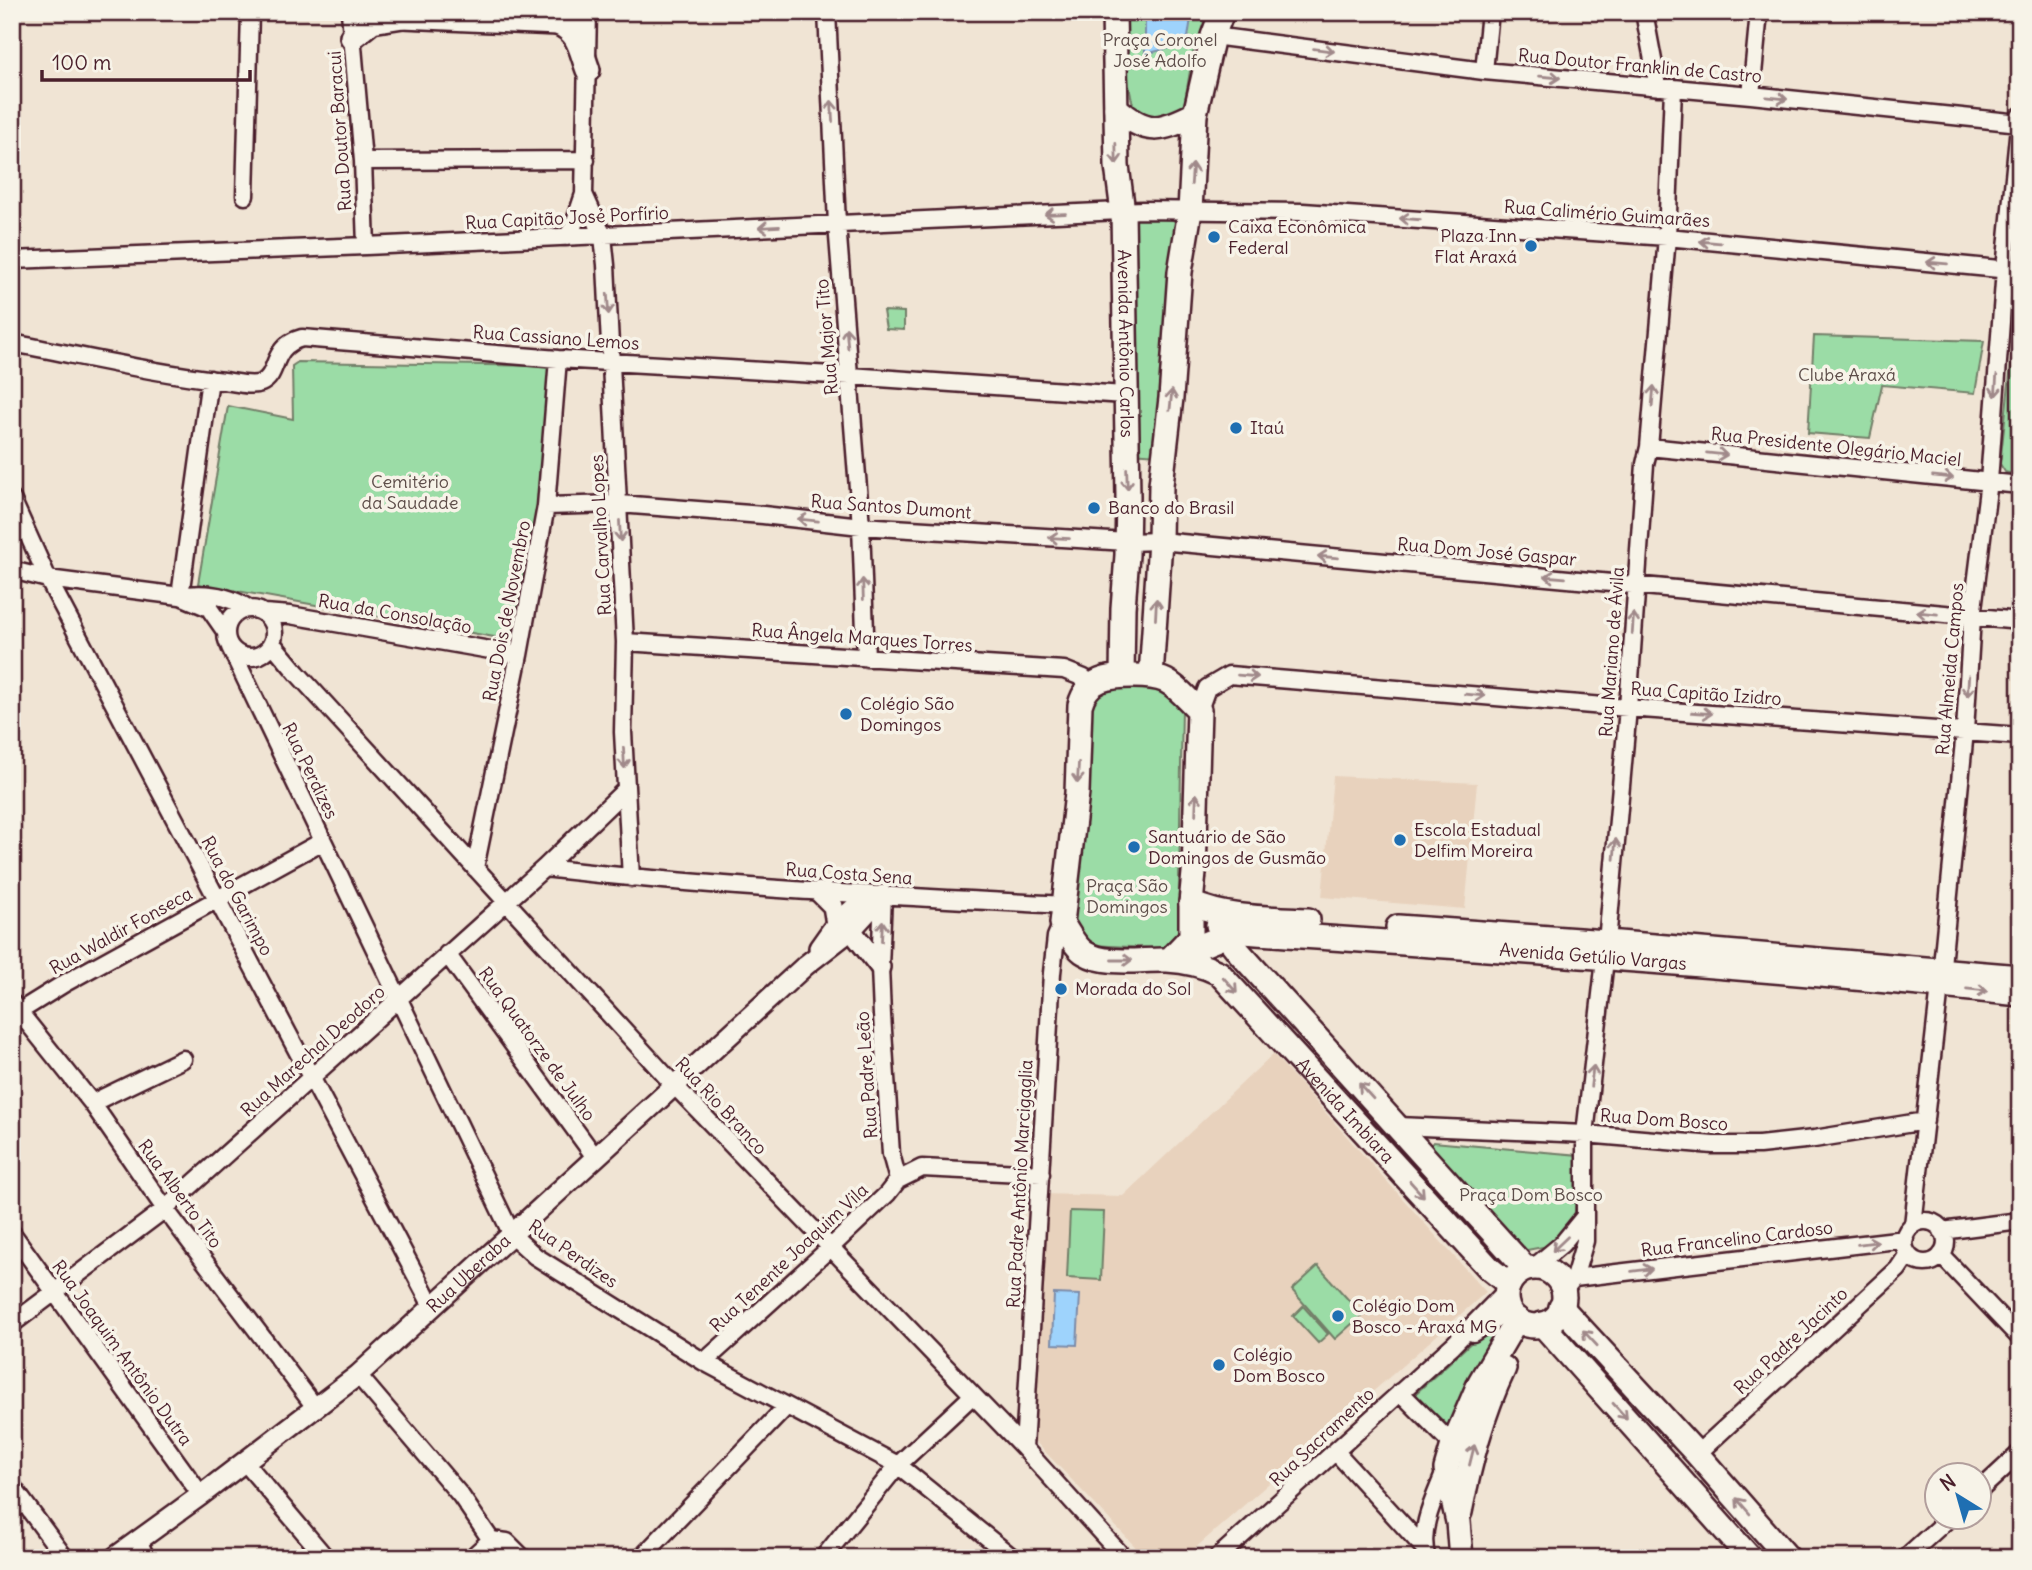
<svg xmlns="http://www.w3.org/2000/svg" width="2032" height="1570" viewBox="0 0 2032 1570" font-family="Delius,sans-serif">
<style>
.built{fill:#e8d2bd}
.green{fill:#9bdca6;stroke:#727e68;stroke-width:2}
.water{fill:#9ed3fc;stroke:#7c8ba8;stroke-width:2}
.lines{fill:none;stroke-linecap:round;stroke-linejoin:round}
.minor-casing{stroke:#4a1f2b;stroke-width:21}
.tertiary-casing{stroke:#4a1f2b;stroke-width:24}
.secondary-casing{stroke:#4a1f2b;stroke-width:28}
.minor{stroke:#f7f3e8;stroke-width:16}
.tertiary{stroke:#f7f3e8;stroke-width:19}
.secondary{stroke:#f7f3e8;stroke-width:23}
.oneway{stroke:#a0898a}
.poi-dot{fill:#1f6fb2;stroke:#f7f3e8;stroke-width:2.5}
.labels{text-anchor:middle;stroke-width:7;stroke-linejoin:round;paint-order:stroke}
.park-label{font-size:18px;fill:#5e4e4a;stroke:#f7f3e8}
.street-label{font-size:18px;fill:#4a1f2b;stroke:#f7f3e8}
.poi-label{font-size:18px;fill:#4a1f2b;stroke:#f7f3e8;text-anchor:start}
</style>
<rect width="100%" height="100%" fill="#f0e4d4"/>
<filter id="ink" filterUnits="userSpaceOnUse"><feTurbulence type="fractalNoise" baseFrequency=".0143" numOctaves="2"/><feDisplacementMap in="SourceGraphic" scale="14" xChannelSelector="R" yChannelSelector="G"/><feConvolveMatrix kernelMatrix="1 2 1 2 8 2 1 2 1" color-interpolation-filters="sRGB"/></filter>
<g filter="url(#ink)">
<path class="built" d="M1333,776L1477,783L1465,909L1322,897Z
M1273,1054L1486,1292L1184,1558H1146L1032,1438L1041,1194L1123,1196Z"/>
<path class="green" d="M1127,12H1214L1193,53L1183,113L1174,120L1137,116C1124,85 1127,46 1127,12Z
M1164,214L1177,223L1158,455L1131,453L1125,224L1135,217Z
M2020,286V476L2005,472L2000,464Z
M883,311L904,312V330L886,329Z
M1814,336L1984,341L1975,393L1882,385L1870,438L1808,433Z
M298,362L550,366L540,503L511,640L198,584L228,406L293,419L292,366Z
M1102,685L1165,687L1182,707L1178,941L1170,949L1090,945L1074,931L1088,708Z
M1433,1142L1579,1155L1574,1224L1548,1246L1522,1251L1428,1149Z
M1070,1211L1104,1212L1101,1280L1067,1278Z
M1318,1266L1362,1315L1335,1339L1292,1290Z
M1303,1306L1328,1334L1318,1343L1293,1316Z
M1501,1325L1451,1429L1415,1394L1476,1338Z"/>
<path class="water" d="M1145,12H1192L1187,44L1145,54Z
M1054,1294L1080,1295L1077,1345L1052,1344Z"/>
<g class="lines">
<defs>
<path id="minor" d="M350,12L363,161L366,246
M827,12L837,224L861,526L866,658
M1644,12L1658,87
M1213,36L1484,71L1751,95L2020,123
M1484,71L1490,12
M1751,95L1759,12
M363,161L586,160
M584,194L603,236L606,265L625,642L623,732L631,878
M245,196L250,12
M567,237L573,227L584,194L588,12
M12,260L366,246L1142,210L1303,212L1667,237L2020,271
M12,343C82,356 153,373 224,381C234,382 251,387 261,383C280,375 269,347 302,338L558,359L850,376L1124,395
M1649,447L2020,485
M12,499L48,579L433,1308
M546,506L619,504L763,515L861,526L1127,542L1160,541L2020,621
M12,570L48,579L180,596C204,592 227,595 248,608
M180,596L210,379
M183,597L209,608L225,631
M226 633a24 24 0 1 1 48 0a24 24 0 1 1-48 0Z
M264,613L290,615L519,655
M625,642L1064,670L1084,678L1091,686
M272,643L297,673L674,1085L1024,1448L1124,1558
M230,647L512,1235L535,1256L704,1362L898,1465L1013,1558
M1199,710L1207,688L1229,675L1628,708L2020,736
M475,868L519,655L546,506L558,359
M544,868C717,888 891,896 1064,905
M883,895L880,967L882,1015L891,1154L898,1180
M447,954L595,1157
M12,1003L92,1103L165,1209L315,1407
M12,1016L65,983L323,841
M92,1103L183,1059
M1398,1126L1585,1134L1713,1145H1759L1814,1139L1925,1121
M1904 1242a21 21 0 1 1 42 0a21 21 0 1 1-42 0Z
M1913,1225L1940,986L1965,731L1972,617L1989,481L2005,269L2020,116
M1942,1231L2020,1221
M12,1233L201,1495
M1941,1255L2020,1338
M1533,1268L1562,1244L1584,1217
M1574,1278L1905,1239
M1563,1291L1574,1278L1585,1241V1134L1607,942L1628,708L1645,464L1649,447L1667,237L1673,89
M12,1324L165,1209L544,868L625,790
M1473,1333L1509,1310
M704,1362L830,1248L887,1194L898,1180L922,1168L1041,1174
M358,1375L461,1496L491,1540L499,1558
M1400,1392L1453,1445
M1024,1448L1052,973L1056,937L1062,923
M1336,1452L1423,1547
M1697,1454L1898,1269L1908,1254
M244,1461L326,1558
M12,1486L65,1558
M1980,1490L2020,1453
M138,1540L146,1558
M471,1558L491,1540L507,1542L523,1558
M641,1558L786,1407
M823,1558L898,1465L972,1396
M1217,1558L1453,1345L1506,1291
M1427,1558C1417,1530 1436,1495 1446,1469
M1905,1558L1949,1518"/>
<g id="tertiary">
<path d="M819,892L833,906L836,924"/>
<path d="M851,930L880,967"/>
<path d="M819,948L836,924L868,896"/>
<path id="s1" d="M114,1558L201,1495L358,1375L806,965L851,930L883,895"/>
</g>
<g id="secondary">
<path d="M395,12L403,16L558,23L585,12"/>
<path id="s2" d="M1114,12L1117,166L1123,212L1128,496L1127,555L1123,608L1122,676"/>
<path d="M558,23C580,33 580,49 588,70"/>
<path d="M352,37L372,21L403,16"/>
<path d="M1116,108C1147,135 1160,132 1195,114"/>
<path d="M1151,676L1160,541L1161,485L1171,398L1180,272L1190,211L1195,114L1213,36L1222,12"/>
<path d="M1191,903C1227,919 1269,918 1308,920"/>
<path d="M1218,925L1239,952L1526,1269"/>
<path d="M1398,927L1607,942L2020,977"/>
<path id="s3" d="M1178,955L1225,936L1243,932C1502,950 1762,967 2020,994"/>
<path id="s4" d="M1169,960L1191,937V903L1194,873L1199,710C1189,701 1178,687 1166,681C1156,676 1144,676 1133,676C1110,676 1087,678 1080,705L1077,793L1062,923C1068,932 1075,947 1085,953C1106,966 1143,959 1167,960C1185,961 1203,965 1219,973L1490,1269L1509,1284"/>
<circle cx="1535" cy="1297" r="29"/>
<path d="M1561,1307L1697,1454L1788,1558"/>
<path d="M1542,1324L1750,1558"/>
<path d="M1460,1512C1470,1462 1482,1414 1504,1368"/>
<path d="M1461,1558L1458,1522L1446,1469L1453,1445L1480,1382L1517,1319"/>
</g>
</defs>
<use href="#minor" class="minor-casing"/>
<use href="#tertiary" class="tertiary-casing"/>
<use href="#secondary" class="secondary-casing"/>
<use href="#minor" class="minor"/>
<use href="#tertiary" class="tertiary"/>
<use href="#secondary" class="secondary"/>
</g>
<defs><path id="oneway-shaft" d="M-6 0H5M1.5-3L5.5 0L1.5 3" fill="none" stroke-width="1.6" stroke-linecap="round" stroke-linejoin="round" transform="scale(1.75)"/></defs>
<g class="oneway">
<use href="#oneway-shaft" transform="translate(1324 50) rotate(7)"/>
<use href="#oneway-shaft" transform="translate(1550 77) rotate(5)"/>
<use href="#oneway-shaft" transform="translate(1777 98) rotate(6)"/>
<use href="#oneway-shaft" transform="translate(832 111) rotate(-93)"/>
<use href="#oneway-shaft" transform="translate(1116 154) rotate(89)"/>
<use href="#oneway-shaft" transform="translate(1192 174) rotate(-86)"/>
<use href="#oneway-shaft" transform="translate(1055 214) rotate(178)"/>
<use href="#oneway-shaft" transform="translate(1410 219) rotate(-176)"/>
<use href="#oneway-shaft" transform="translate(769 227) rotate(177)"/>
<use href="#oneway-shaft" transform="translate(1710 242) rotate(-175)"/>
<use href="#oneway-shaft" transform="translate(1937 263) rotate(-175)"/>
<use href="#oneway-shaft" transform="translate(608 304) rotate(86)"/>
<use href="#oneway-shaft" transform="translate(847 338) rotate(-95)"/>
<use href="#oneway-shaft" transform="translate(1996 386) rotate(94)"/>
<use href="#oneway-shaft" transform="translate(1653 396) rotate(-85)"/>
<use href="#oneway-shaft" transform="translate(1171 400) rotate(-84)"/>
<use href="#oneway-shaft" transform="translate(1717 454) rotate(6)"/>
<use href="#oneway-shaft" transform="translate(1943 477) rotate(6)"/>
<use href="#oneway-shaft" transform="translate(1127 479) rotate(88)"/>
<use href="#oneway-shaft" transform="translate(808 520) rotate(-174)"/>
<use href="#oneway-shaft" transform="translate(620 531) rotate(87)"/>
<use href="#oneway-shaft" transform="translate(1059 538) rotate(-177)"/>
<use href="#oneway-shaft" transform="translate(1328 557) rotate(-175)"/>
<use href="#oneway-shaft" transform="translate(1555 577) rotate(-175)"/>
<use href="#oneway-shaft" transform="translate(863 589) rotate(-92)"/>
<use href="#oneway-shaft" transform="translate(1156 609) rotate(-87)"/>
<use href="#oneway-shaft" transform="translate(1927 613) rotate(-174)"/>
<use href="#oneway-shaft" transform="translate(1633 623) rotate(-86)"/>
<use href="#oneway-shaft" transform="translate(1248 676) rotate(5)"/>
<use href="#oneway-shaft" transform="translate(1968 686) rotate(94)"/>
<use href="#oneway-shaft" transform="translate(1475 695) rotate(5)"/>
<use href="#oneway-shaft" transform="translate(1702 713) rotate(4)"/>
<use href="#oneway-shaft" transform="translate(624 758) rotate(87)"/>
<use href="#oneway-shaft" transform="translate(1078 773) rotate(93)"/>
<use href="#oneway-shaft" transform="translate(1196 804) rotate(-88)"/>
<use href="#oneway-shaft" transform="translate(1615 849) rotate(-85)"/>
<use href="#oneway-shaft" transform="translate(882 931) rotate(-87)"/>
<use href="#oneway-shaft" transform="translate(1122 960)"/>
<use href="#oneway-shaft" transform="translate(1230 985) rotate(49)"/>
<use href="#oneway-shaft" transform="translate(1977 990) rotate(6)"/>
<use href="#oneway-shaft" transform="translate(1592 1076) rotate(-83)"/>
<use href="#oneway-shaft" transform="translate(1366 1091) rotate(-132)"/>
<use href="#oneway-shaft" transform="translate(1417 1189) rotate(48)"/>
<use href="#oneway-shaft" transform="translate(1868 1243) rotate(-7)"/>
<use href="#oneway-shaft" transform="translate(1560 1244) rotate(136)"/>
<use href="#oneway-shaft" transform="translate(1642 1270) rotate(-7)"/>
<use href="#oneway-shaft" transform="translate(1590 1338) rotate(-133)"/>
<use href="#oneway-shaft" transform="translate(1620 1411) rotate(48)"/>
<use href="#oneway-shaft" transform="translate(1472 1455) rotate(-76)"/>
<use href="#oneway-shaft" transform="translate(1743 1506) rotate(-131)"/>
</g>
</g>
<g class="poi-dot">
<circle cx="1214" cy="237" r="7"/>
<circle cx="1531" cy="246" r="7"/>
<circle cx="1236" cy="428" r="7"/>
<circle cx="1094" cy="508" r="7"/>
<circle cx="846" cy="714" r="7"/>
<circle cx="1400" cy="840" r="7"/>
<circle cx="1134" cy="847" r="7"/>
<circle cx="1061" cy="989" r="7"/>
<circle cx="1338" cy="1316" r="7"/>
<circle cx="1219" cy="1365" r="7"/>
</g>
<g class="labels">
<g class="park-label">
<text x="1160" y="46">Praça Coronel<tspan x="1160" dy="21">José Adolfo</tspan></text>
<text x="1847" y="381">Clube Araxá</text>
<text x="410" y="488">Cemitério<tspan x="410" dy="21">da Saudade</tspan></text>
<text x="1127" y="892">Praça São<tspan x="1127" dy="21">Domingos</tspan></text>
<text x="1531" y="1201">Praça Dom Bosco</text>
</g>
<g class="street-label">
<text transform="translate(1640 66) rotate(5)" y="6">Rua Doutor Franklin de Castro</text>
<text transform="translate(340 131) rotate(-94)" y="6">Rua Doutor Baracui</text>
<text transform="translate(1607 214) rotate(4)" y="6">Rua Calimério Guimarães</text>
<text transform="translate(567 218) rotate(-3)" y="6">Rua Capitão José Porfírio</text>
<text transform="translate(827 337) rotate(-95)" y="6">Rua Major Tito</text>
<text transform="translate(556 338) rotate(4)" y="6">Rua Cassiano Lemos</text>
<text dy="6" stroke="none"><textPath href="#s2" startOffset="332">Avenida Antônio Carlos</textPath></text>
<text transform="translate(1836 447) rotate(6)" y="6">Rua Presidente Olegário Maciel</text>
<text transform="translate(891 507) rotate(4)" y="6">Rua Santos Dumont</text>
<text transform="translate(601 535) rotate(-93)" y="6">Rua Carvalho Lopes</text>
<text transform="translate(1487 552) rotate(5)" y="6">Rua Dom José Gaspar</text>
<text transform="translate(507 611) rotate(-79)" y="6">Rua Dois de Novembro</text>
<text transform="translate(395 614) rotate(10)" y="6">Rua da Consolação</text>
<text transform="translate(862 638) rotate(4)" y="6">Rua Ângela Marques Torres</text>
<text transform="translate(1612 652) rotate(-86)" y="6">Rua Mariano de Ávila</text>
<text transform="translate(1950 669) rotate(-85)" y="6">Rua Almeida Campos</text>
<text transform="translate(1706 694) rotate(4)" y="6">Rua Capitão Izidro</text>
<text transform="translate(310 771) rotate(64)" y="6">Rua Perdizes</text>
<text transform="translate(849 874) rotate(4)" y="6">Rua Costa Sena</text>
<text transform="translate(237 896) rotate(62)" y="6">Rua do Garimpo</text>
<text transform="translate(121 931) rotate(-29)" y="6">Rua Waldir Fonseca</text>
<text dy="6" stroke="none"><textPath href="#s3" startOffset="420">Avenida Getúlio Vargas</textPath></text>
<text transform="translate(537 1044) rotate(54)" y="6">Rua Quatorze de Julho</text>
<text transform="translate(313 1051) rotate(-42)" y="6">Rua Marechal Deodoro</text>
<text transform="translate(867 1075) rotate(-94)" y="6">Rua Padre Leão</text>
<text transform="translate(721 1106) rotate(47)" y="6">Rua Rio Branco</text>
<text dy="6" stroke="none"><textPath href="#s4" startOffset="984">Avenida Imbiara</textPath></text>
<text transform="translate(1664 1120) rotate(4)" y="6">Rua Dom Bosco</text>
<text transform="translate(1020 1184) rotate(-87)" y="6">Rua Padre Antônio Marcigaglia</text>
<text transform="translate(180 1194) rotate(54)" y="6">Rua Alberto Tito</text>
<text transform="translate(1737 1239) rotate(-7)" y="6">Rua Francelino Cardoso</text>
<text transform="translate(573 1254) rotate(35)" y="6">Rua Perdizes</text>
<text transform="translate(789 1258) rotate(-43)" y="6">Rua Tenente Joaquim Vila</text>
<text dy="6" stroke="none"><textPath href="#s1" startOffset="455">Rua Uberaba</textPath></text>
<text transform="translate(1791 1341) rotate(-43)" y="6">Rua Padre Jacinto</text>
<text transform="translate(122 1353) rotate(54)" y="6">Rua Joaquim Antônio Dutra</text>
<text transform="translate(1322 1437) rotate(-43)" y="6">Rua Sacramento</text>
</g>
<g class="poi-label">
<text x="1228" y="233">Caixa Econômica<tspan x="1228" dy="21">Federal</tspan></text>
<text x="1517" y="242" text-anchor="end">Plaza Inn<tspan x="1517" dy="21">Flat Araxá</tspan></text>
<text x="1250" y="434">Itaú</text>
<text x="1108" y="514">Banco do Brasil</text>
<text x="860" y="710">Colégio São<tspan x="860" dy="21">Domingos</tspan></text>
<text x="1414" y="836">Escola Estadual<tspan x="1414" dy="21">Delfim Moreira</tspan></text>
<text x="1148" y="843">Santuário de São<tspan x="1148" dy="21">Domingos de Gusmão</tspan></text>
<text x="1075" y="995">Morada do Sol</text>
<text x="1352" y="1312">Colégio Dom<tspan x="1352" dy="21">Bosco - Araxá MG</tspan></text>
<text x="1233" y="1361">Colégio<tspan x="1233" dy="21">Dom Bosco</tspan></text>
</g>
</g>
<rect width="2032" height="1570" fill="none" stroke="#f7f3e8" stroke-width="42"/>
<rect x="21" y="21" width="1990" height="1528" fill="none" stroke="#4a1f2b" stroke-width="2.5" filter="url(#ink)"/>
<g transform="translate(1958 1496) rotate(323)"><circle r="33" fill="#f7f3e8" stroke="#b29e9c" stroke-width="2"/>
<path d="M0-5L12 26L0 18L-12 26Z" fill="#1f6fb2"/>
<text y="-10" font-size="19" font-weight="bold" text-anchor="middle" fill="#4a1f2b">N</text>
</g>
<path d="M42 70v10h208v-10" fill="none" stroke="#4a1f2b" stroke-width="3.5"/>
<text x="52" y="70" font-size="21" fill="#4a1f2b" stroke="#f7f3e8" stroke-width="5" paint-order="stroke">100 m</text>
</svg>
